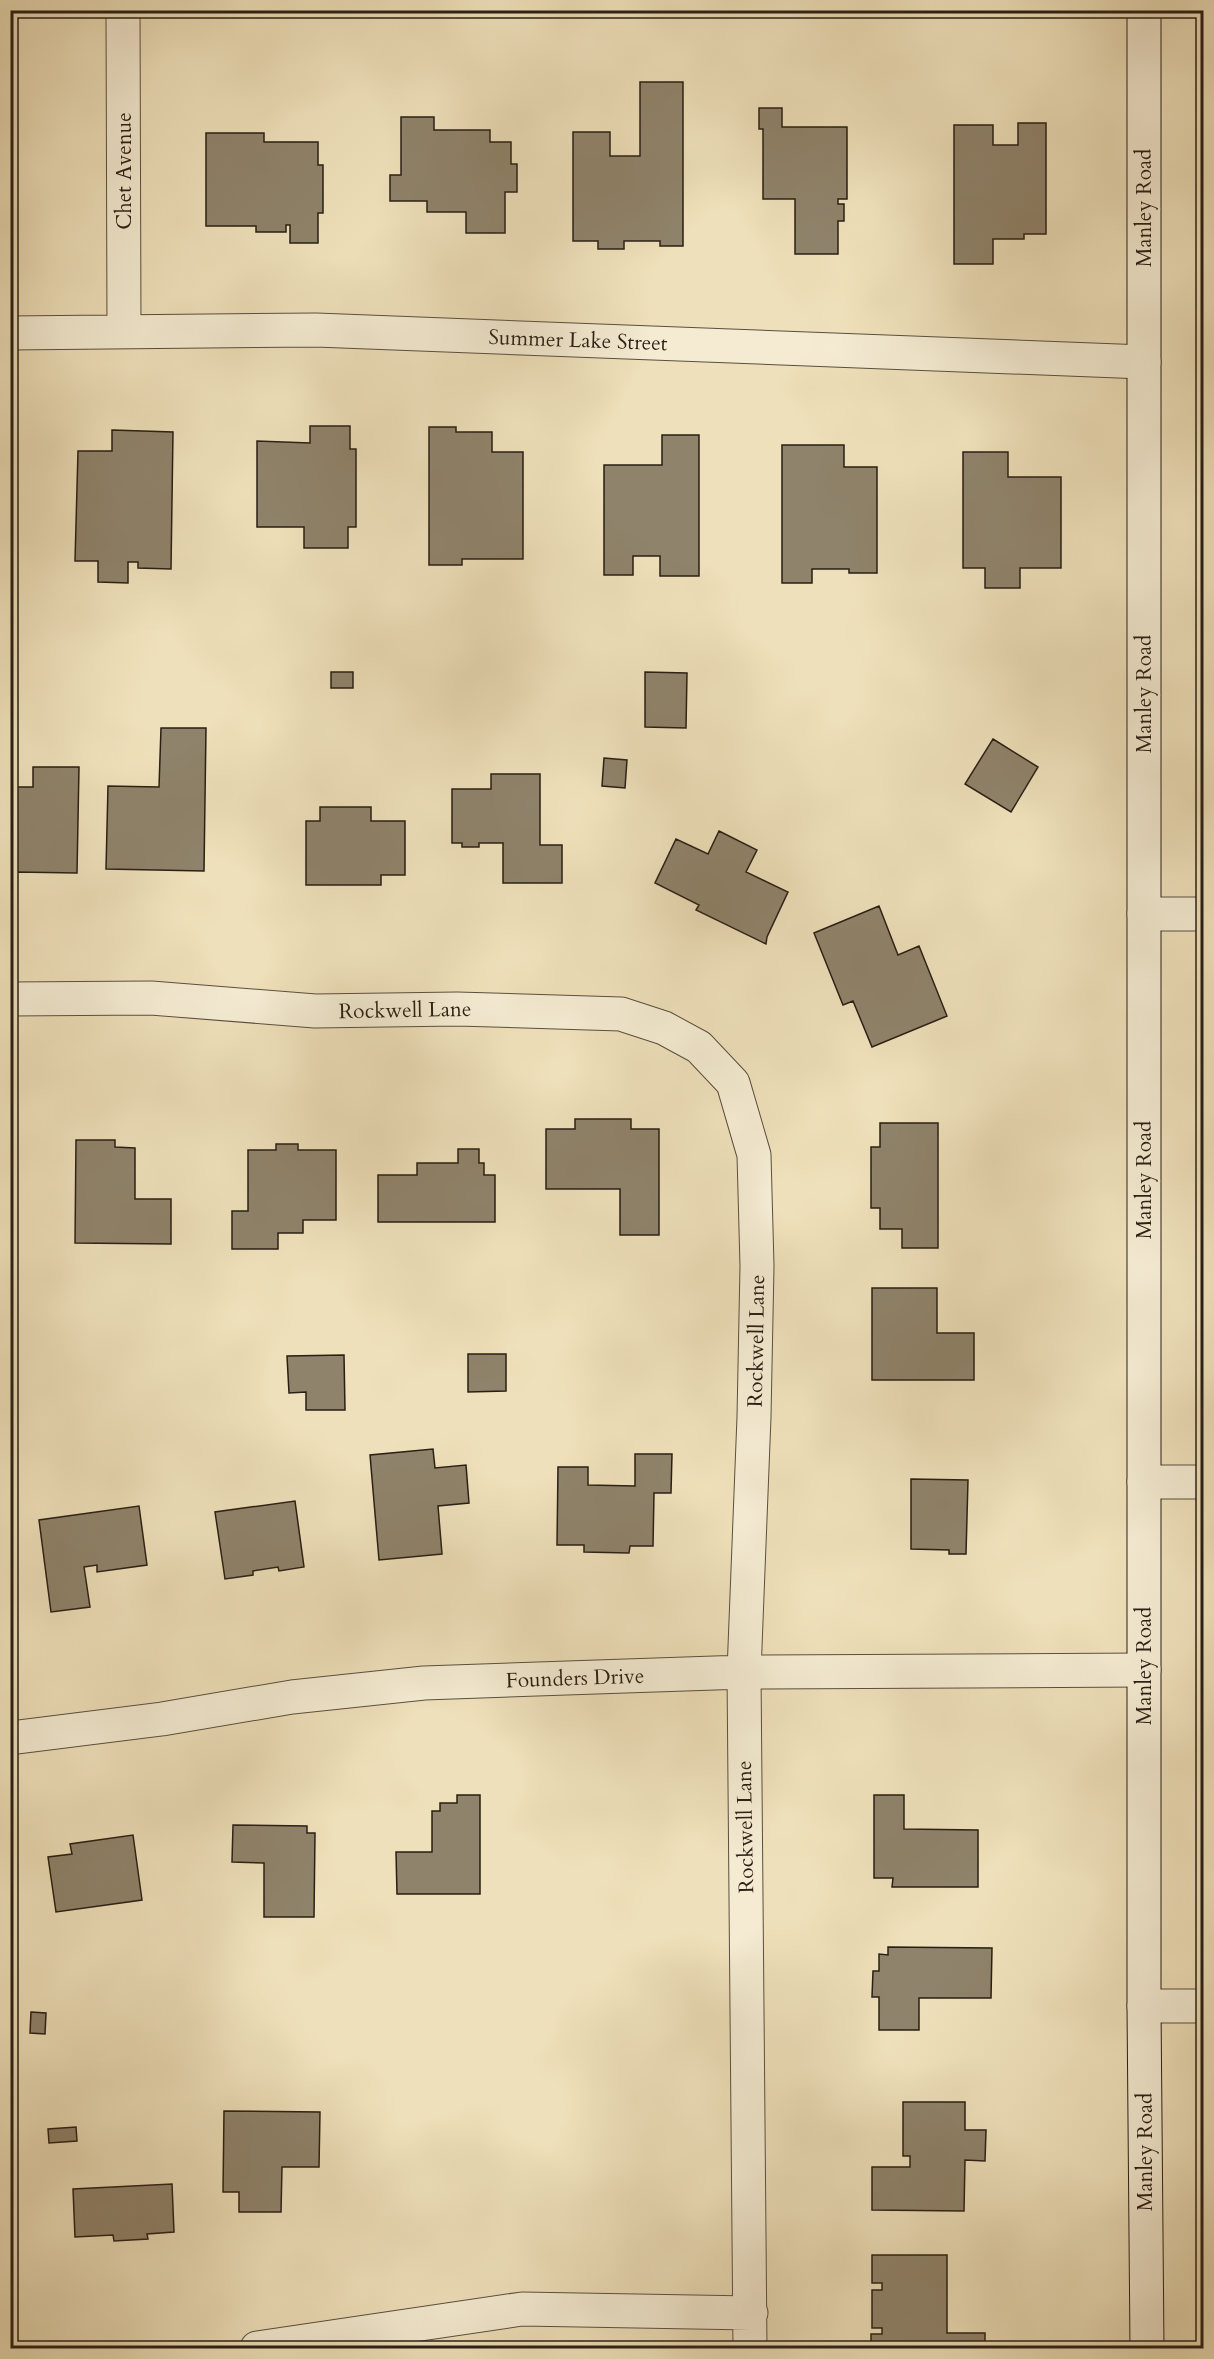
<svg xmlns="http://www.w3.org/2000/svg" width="1214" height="2359" viewBox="0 0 1214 2359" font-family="Cardo,serif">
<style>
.building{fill:#8f836b;stroke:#291f15;stroke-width:1.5}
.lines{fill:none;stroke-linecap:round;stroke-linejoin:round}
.street-casing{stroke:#5a4f3e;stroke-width:35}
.secondary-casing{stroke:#291f15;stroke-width:35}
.street{stroke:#f4ebd2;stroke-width:33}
.secondary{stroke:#f4ebd2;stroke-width:33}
.labels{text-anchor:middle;stroke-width:4.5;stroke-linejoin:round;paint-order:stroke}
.street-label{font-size:21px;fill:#291f15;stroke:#f4ebd2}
</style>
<rect width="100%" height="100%" fill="#eee0ba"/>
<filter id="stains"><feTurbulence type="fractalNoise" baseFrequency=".00333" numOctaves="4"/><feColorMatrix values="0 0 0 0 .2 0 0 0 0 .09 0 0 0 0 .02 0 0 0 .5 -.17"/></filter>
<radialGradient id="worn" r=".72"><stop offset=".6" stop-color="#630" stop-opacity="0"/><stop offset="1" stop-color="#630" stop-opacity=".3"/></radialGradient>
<path class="building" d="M640,82H683V246H660V241H624V249H598V241H573V132H610V156H640Z
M759,108H782V127H847V199H838V204H844V221H838V254H795V199H763V129H759Z
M401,117H434V130H490V142H511V164H517V192H505V233H466V212H427V201H390V175H401Z
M1018,123H1046V234H1024V239H993V264H954V125H993V145H1018Z
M206,133H264V142H318V165H323V213H318V243H290V225H286V232H256V226H206Z
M310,426H350V449H356V527H348V548H304V527H257V441L310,443Z
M429,427H456V432H492V452H523V559H462V565H429Z
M112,430L173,432L171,569L138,568V562H128V583L98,582V561H75L78,451H112Z
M662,435H699V576H660V556H633V575H604V465H662Z
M782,445H844V467H877V573H849V569H812V583H782Z
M963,452H1008V477H1061V568H1020V588H985V568H963Z
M331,672H353V688H331Z
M645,672L687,673L686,728L645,727Z
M161,728H206L204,871L106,869L108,786L159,787Z
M993,739L1038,767L1011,812L965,784Z
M604,758L627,760L625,788L602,786Z
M33,767H79L77,873L16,872V888H10V787H33Z
M491,774H540V845H562V883H503V843H479V847H462V843H452V789H491Z
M320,807H371V821H405V875H381V885H306V821H320Z
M719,831L757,850L746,872L788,892L767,937L766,944L696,910L699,905L655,883L676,839L708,854Z
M879,906L898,955L919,946L947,1016L872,1047L853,1001L843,1005L814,933Z
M575,1119H631V1129H659V1235H620V1189H546V1129H575Z
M880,1123H938V1248H902V1229H880V1208H871V1147H880Z
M76,1140H115V1147L135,1148V1199H171V1244L75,1243Z
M276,1144H298V1150H336V1220H303V1233H278V1249H232V1211H248V1150H276Z
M458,1149H479V1163H484V1175H495V1222H378V1175H417V1163H458Z
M872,1288H937V1333H974V1380H872Z
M468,1354H506V1391L468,1392Z
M344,1355L345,1410H306V1392L289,1393L287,1356Z
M433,1449L435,1468L466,1465L469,1503L438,1506L442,1554L379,1560L370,1455Z
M635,1454H672L671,1493H654L653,1546H630L629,1553L584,1552V1545H557L558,1467H588V1485L635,1486Z
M911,1479L968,1480L966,1554H949V1550L911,1549Z
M295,1501L304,1567L279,1571L278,1567L253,1571V1575L225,1579L215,1512Z
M139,1506L147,1565L97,1572V1565L84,1567L90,1607L51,1612L39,1520Z
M457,1795H480V1894H397L396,1852H432V1811H440V1803H457Z
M874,1795H904V1829L978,1830V1887H892L893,1878H874Z
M233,1825L307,1826V1833H315L314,1917H264V1863L232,1862Z
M133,1835L142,1900L56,1912L48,1857L72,1854L70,1844Z
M888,1947L992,1948L991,1998H919V2030H879V1997H872L873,1971H879V1954L888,1955Z
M31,2012L46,2013L45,2034L30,2033Z
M903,2102H965V2130H986L985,2161L965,2160L964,2211L872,2210V2167H910V2156H903Z
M224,2111L320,2112L319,2167H282L281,2212H239V2192H223Z
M76,2127L77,2141L49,2143L48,2129Z
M172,2184L174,2232L147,2234L148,2239L114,2241L113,2235L75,2237L73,2189Z
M872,2255H947V2333H985V2348H871V2334H882V2328H872V2290H882V2283H872Z"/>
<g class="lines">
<defs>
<path id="street" d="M123,10L124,331
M10,333L316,330L1144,362
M1144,914H1204
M10,999L151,998L315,1011L457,1009L621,1014L664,1028L699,1047L733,1083L754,1155L757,1266L754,1417L744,1672L750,2348
M1144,1482H1204
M10,1738L162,1719L292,1697L424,1683L744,1672L1144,1670
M1144,2006H1204
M257,2348L522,2309L751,2313"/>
<path id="secondary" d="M1144,10V2006L1147,2348"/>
</defs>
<use href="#street" class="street-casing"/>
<use href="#secondary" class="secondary-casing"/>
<use href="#street" class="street"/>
<use href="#secondary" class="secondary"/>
</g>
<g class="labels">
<g class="street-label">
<text transform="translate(124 171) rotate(-90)" y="7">Chet Avenue</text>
<text transform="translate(1144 208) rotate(-90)" y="7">Manley Road</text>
<text transform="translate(578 340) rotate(2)" y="7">Summer Lake Street</text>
<text transform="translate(1144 694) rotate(-90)" y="7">Manley Road</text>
<text transform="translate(405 1010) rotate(-1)" y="7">Rockwell Lane</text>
<text transform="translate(1144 1180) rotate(-90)" y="7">Manley Road</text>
<text transform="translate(756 1341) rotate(-89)" y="7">Rockwell Lane</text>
<text transform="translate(1144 1666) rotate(-90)" y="7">Manley Road</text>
<text transform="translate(575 1678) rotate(-2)" y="7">Founders Drive</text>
<text transform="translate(745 1827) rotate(-91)" y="7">Rockwell Lane</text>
<text transform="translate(1145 2152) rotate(-90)" y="7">Manley Road</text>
</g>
</g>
<rect width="1214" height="2359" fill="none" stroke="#eee0ba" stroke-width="36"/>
<rect x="12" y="12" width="1190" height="2335" fill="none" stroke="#291f15" stroke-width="3"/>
<rect x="18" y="18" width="1178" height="2323" fill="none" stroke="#291f15" stroke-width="1.5"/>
<rect width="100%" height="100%" filter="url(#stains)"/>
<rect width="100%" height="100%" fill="url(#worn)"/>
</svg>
